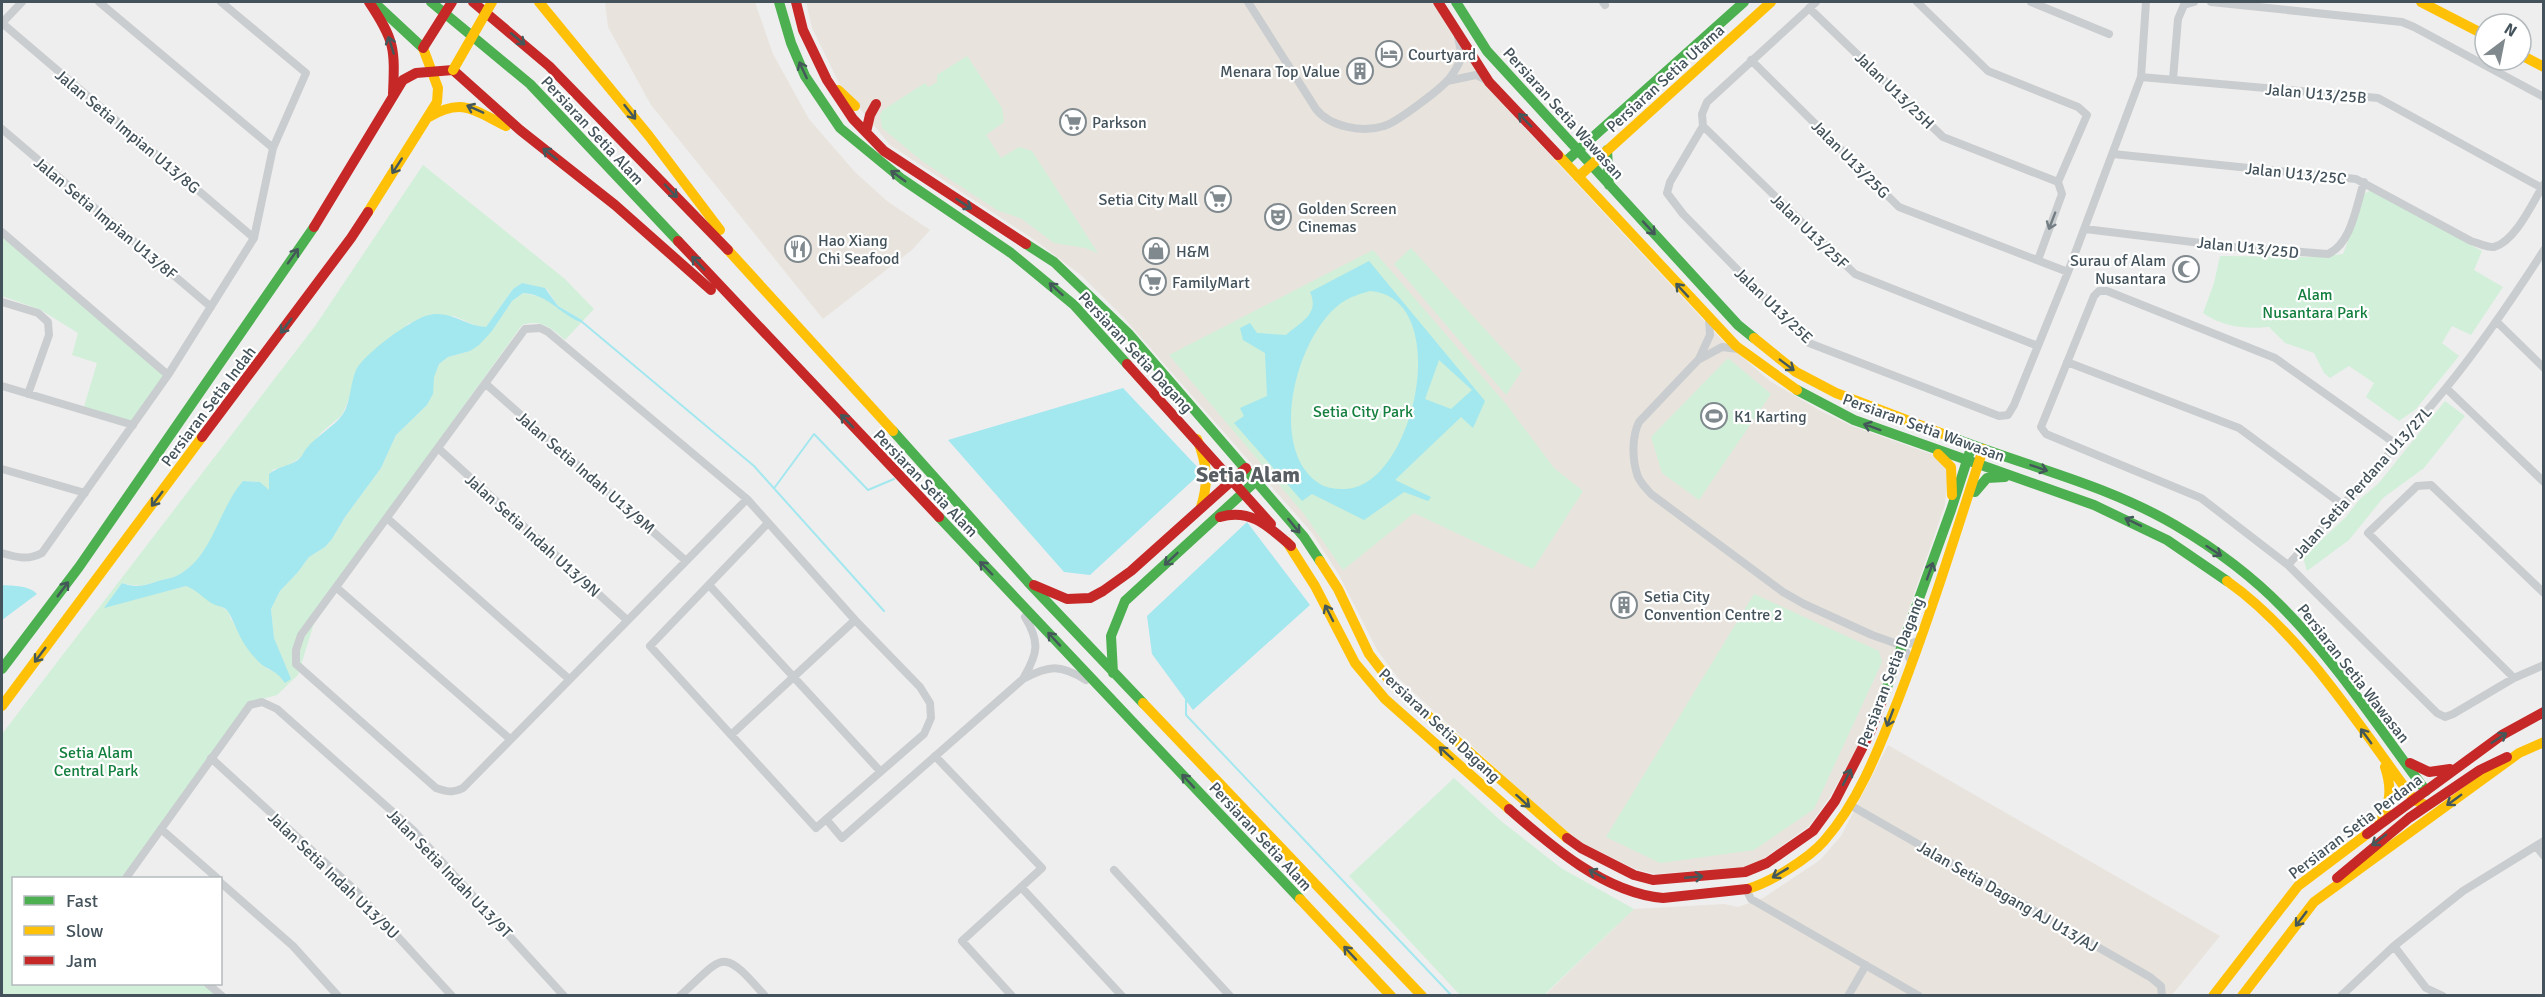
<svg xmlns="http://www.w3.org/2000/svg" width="2545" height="997" viewBox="0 0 2545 997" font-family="Signika,sans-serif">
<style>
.commercial{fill:#e8e4dd}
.green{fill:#d1efd9;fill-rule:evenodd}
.water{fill:#a3e7ef;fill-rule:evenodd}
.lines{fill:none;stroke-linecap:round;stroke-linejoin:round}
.stream{stroke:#a3e7ef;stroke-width:2}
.street{stroke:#cacdcf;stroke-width:8}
.fast{stroke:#4caf50;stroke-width:10}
.slow{stroke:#ffc107;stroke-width:10}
.jam{stroke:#c62828;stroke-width:10}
.slow-bridge{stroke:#ffc107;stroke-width:10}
.jam-bridge{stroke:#c62828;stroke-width:10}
.oneway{stroke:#44585a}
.oneway2{stroke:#737e84}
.labels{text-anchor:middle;stroke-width:4.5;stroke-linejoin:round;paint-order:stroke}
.poi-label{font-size:16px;fill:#44535b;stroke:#fff;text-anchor:start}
.street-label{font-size:16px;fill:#44535b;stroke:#fff}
.park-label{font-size:16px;fill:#137f3e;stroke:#fff}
.district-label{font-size:22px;font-weight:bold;fill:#595e62;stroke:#fff}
</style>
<rect width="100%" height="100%" fill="#efeeee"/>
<path class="commercial" d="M605,2H755L773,54L809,119L855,172L887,201L930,230L912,250L823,319L651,105L608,27Z
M806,2H1432L1484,84L1721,339L1770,381L1819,410L1852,426L1931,454L1946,464L1948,469L1945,505L1865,734L1829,798L1809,826L1763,859L1745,867L1655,874L1635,869L1583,843L1560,827L1398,678L1377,650L1339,575L1312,533L1124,318L1082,276L1036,241L890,145L839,83L812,28Z
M1888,745L2220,936L2172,995L1544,996L1634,909L1724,904L1738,907L1763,898L1820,860L1841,836Z"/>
<path class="green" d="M967,56L1002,108L1004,122L986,135L1001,158L1019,147L1032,151L1098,253L1085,248L1054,243L1022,219L997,210L922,161L882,128L880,115L883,110L925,83L928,87L937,82V75Z
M423,165L565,279L594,309L565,340C551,328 541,319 522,325L319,607L298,675L277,695L255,701L124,878H14V984H206L219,995H2V734L315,326ZM522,283L547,289L558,306L582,320L579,322L542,297L523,293L512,301L492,331L470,351L448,357L439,364L433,377V394L427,405L396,435L381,468L345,517L332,539L325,547L309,557L298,572L280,591L271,609L274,638L290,679L285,682L278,673L266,668L230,618L229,612L191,587L186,586L105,607L122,583C135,587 145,586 158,581C165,579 174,578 180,574C213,555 220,509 243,481L260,482L269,491V474L274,469L283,468L300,458L322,432L342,415L352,392L357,369L409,323L454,316L479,327H486L513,289Z
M2372,190L2482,251L2474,270L2503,287L2471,335L2452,326L2442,343L2459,356L2416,409L2399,421L2366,397L2374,383L2349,366L2330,378L2324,373L2314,353L2285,343L2269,327C2245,329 2223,327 2203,313L2214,283L2220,256L2313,257L2343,254L2353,228L2359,196Z
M2,232L168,375L133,425L83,410L97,363L72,355L78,333L41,310L2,296Z
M1411,248L1522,370L1506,395L1394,264Z
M1373,250L1506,404L1554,468L1583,491L1533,569L1414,513L1343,570L1304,514L1169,355Z
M1728,358L1771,394L1699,500L1662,473L1651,437Z
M2445,401L2465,416L2424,468L2383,498L2349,540L2307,571L2303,557L2345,518L2360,499L2378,484Z
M1754,594L1879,651L1882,662L1814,809L1754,850L1660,863L1606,837Z
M1454,778L1501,821L1561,868L1634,909L1544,995H1460L1349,876Z"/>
<path class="water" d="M1369,261L1485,401L1473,428L1461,417L1395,480L1431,497L1428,501L1404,492L1364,520L1312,494L1302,501L1234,423L1244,416L1240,408L1267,396L1265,353L1243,340L1240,328L1250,323L1257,333L1286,335C1301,322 1320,314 1310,292ZM1370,291C1456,297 1414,491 1343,489C1333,489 1325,488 1317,482C1267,445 1297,335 1341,303C1350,297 1359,294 1370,291ZM1439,360L1472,390L1451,409L1425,399Z
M522,283L545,288L558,306L582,320L580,322C559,313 547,294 523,293L512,301L492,331L479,345L470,351L448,357L439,364L434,377L433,394L427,405L396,435L381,468L345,517L332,539L325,547L309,557L298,572L280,591L271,609L274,638L291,679L285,683C275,668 267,671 257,660C240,642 239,632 229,613C226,607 218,606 213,604C204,599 196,589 186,586L104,608L122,583C135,588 145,586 158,581C165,579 174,578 180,574C213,555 219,508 243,481L260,482L269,490V474C277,467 289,466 298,460C302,457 303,453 306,449C316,436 334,427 343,414C351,401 350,384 356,370C364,354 411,319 429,315C451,310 467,327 486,327L513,289Z
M1123,388L1202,472L1090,575L1064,572L948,440Z
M1247,522L1310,605L1193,710L1152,654L1147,616Z
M2,585C13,586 29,585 37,594L2,620Z"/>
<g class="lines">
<path class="stream" d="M581,321L754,466L884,611
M775,487L814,434L868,490L894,479
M1186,699V715L1452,996"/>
<path class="street" d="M99,2L273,148
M1248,2L1316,109C1330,127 1363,133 1384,126C1396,123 1439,90 1447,81C1454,74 1458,65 1462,57L1458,37
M1603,2L1605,5
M1816,2L1707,102L1702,114L1703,126L1670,182L1667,193L1683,214L1809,343L1999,416L2008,415L2014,405L2068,272L2141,77L2146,2
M1917,2L1988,71L2078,107L2087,115L2058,182L2062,194L2038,260
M2031,2L2109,34
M2211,2L2402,22L2414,27L2544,97
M1809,8L1943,137L2058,182
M2,23L254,238
M2,23L22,2
M1751,60L1899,207L2068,272
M2141,77L2378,98L2542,188
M2173,79L2178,19L2184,5L2194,2
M1447,81L1476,75L1488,81
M1703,126L1855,274L2038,346
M2,129L211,307
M2113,154L2356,179L2471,241C2478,243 2487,248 2494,247C2515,242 2533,202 2544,184
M2085,229L2234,247L2328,254C2352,243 2356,206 2364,182
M2,232L168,375
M2,302L38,313L48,322L49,335L28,394
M2497,322L2544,368
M1738,349L1722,347L1698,360L1639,422C1632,436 1632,458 1637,474C1639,482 1646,488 1651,494L1783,592L1804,604L1872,635L1903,646L1921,640
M1699,359L1710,335L1709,319
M2067,362L2239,428L2343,505
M486,384L686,561
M2,386L133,425
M2446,388L2544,482
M2396,444L2275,358L2107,291H2099L2094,296L2041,427L2046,434L2201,498L2288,565C2341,506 2396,449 2446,388C2482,344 2513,298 2544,250
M439,449L627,620
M2,469L85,493
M747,499L463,788C453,793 447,792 436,788L296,664V650L301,635L525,329L540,328L548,332L747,499L855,620L920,687L930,703L931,718L924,734L816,828L650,646L768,523
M388,519L569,679
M2,553C16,557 27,561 42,553L168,375L254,238L273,148L306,73L221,2
M2288,565L2437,713L2445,717L2453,714L2514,678L2544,665
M709,585L880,771
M337,588L510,739
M1903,646L1912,663
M1024,677C1038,653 1040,642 1025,617
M2514,678L2368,533L2417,486L2431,485L2544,593
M731,735L855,620
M935,756L1042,868L962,941L1012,996
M211,758L355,890L452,996
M1850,805L2150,977L2161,986L2162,996
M826,819L842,838L1023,679C1049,665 1060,664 1086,680
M161,829L217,878
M2536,846L2544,856
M1114,870L1230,996
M126,878L250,705L262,702L277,709L413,830L564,996
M220,882L293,946L338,996
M1021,887L1122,996
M1746,889L1751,899L1919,996
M2394,946L2426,988L2443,996
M208,984L222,996
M680,996C725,954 722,947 765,996
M1848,996L1866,965
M2341,996L2394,946L2463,891L2544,841"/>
<path class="fast" d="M431,2L530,84L678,241
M779,2L791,43L805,76L840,128L902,179L1011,253L1074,305L1127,364
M1456,2L1487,51L1738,325L1754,338
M379,7L423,48
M1607,150L1609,185
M1565,162L1744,2
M1026,244L1054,262L1128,333L1304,537L1320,561
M1797,390L1854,420L2094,505L2167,540L2227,581
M893,431L1028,582L1143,703
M1956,439C2029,467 2107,485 2175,525C2214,548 2252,576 2283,608C2337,663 2380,730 2426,791
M1975,492L1987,478L2005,477
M939,517L1300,899
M2,669L79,567L314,227
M1113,673L1111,636L1125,601L1257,480
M1882,701L1951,510L1972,445"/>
<path class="slow" d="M539,2L649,136L720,230
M2421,2L2485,35
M2521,55L2544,67
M838,90L855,106
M429,117C463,97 475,111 506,126
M1558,155L1736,346L1797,390
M1578,177L1771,2
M368,212L437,102L438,88L423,48
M728,250L893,431
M1754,338L1796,372L1836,393L1956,439
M1197,439C1207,463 1209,482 1201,507
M1938,454L1951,467L1952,495
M1287,542L1315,586L1355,663L1385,699L1509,809
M1320,561L1338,589L1369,654L1392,684L1567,838
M2227,581C2301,633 2360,727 2414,800L2426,805
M1143,703L1422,996
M2,706L202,437
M2379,823C2391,804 2392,788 2385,767
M1747,889C1770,883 1809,858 1824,841C1859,801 1879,748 1898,700C1930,617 1956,533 1983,449
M1300,899L1391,996
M2213,996L2298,886L2367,834
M2242,996L2314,902L2519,753L2544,742"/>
<path class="jam" d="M369,2C395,41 395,48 393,94
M473,2L549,66L728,250
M796,2L803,30L827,80L853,119L884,151L1026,244
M1438,2L1489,82L1558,155
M453,70L520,130L615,205L711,290
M866,132L870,115L876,104
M314,227L403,80L416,73L453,70
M678,241L939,517
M1127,364L1271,524
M202,437L351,238L368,212
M1220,517C1251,508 1269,527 1291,546
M1034,585L1067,599L1090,598L1103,591L1131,571L1246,468
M2410,763L2429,772L2450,769
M1509,809C1551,846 1605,893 1663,898L1747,889
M2367,834L2502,735L2544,712
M1567,838L1581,848L1634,875L1653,880L1745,872L1767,863L1813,831L1835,801L1870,733L1882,701
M2337,878L2409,818L2480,770L2507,757"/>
<path class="slow-bridge" d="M453,70L492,2"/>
<path class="jam-bridge" d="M423,48L452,2"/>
</g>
<defs><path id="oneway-shaft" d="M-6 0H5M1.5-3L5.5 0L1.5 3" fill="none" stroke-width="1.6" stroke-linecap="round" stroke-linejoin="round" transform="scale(1.5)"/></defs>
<g class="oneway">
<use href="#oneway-shaft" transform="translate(518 39) rotate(40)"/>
<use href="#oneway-shaft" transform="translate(391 45) rotate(-108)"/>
<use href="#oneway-shaft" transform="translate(803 70) rotate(-115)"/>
<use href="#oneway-shaft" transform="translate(475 109) rotate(-156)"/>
<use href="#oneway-shaft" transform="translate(630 112) rotate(52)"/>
<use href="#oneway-shaft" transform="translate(1525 120) rotate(-134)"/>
<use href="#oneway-shaft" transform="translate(550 154) rotate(-142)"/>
<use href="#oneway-shaft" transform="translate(397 166) rotate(123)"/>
<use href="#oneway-shaft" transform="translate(898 176) rotate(-144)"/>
<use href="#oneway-shaft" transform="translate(671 191) rotate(46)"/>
<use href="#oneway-shaft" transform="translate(964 204) rotate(33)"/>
<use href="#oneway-shaft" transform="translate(1649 228) rotate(47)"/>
<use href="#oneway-shaft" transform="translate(293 256) rotate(-55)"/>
<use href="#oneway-shaft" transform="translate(698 263) rotate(-133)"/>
<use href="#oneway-shaft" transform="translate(1056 289) rotate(-138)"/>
<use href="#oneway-shaft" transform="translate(1682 290) rotate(-133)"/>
<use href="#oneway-shaft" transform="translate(286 326) rotate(127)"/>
<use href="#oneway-shaft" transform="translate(1787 365) rotate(37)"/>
<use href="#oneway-shaft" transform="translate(847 421) rotate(-134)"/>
<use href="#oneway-shaft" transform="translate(1872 427) rotate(-160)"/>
<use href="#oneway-shaft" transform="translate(2039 468) rotate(19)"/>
<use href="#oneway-shaft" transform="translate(157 499) rotate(127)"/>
<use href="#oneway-shaft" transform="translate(2133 522) rotate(-154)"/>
<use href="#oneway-shaft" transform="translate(1294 526) rotate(51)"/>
<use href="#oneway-shaft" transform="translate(2214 551) rotate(33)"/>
<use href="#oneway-shaft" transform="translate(1171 559) rotate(137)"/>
<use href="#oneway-shaft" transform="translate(986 568) rotate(-134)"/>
<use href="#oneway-shaft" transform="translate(1930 571) rotate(-70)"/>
<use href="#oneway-shaft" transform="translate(63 589) rotate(-53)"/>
<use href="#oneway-shaft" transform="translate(1329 613) rotate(-117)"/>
<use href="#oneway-shaft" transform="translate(1054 639) rotate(-133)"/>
<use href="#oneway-shaft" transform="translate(40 655) rotate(127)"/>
<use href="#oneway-shaft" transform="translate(1890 718) rotate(111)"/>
<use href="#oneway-shaft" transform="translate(2366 736) rotate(-126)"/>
<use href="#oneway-shaft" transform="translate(2499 738) rotate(-33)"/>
<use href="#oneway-shaft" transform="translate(1446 753) rotate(-138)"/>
<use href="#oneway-shaft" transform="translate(1847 777) rotate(-63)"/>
<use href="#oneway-shaft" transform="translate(1188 781) rotate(-133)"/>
<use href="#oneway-shaft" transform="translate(2454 800) rotate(144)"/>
<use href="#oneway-shaft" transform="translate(1523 801) rotate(42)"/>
<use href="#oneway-shaft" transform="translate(2379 840) rotate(143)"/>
<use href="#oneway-shaft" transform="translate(1780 873) rotate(149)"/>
<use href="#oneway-shaft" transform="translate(1597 874) rotate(-152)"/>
<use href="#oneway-shaft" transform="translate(1694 877) rotate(-5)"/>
<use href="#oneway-shaft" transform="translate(2301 919) rotate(127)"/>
<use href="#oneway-shaft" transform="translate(1350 953) rotate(-133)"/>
</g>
<use class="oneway2" href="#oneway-shaft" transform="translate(2052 221) rotate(111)"/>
<defs>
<symbol id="hotel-ring" viewBox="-11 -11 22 22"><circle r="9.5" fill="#fff" stroke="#80898e" stroke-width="1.5"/><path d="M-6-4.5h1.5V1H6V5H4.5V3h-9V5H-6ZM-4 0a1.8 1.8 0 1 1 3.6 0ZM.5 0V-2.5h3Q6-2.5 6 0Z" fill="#80898e"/></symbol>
<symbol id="building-ring" viewBox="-11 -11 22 22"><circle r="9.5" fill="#fff" stroke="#80898e" stroke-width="1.5"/><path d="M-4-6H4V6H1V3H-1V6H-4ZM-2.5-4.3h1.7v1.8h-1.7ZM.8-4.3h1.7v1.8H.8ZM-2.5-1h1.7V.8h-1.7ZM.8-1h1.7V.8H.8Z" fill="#80898e"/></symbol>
<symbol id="supermarket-ring" viewBox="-11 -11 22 22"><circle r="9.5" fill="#fff" stroke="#80898e" stroke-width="1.5"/><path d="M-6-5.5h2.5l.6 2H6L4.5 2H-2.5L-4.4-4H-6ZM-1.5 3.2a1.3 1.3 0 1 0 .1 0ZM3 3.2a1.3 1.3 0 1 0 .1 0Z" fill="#80898e"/></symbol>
<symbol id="theatre-ring" viewBox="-11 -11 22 22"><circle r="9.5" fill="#fff" stroke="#80898e" stroke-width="1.5"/><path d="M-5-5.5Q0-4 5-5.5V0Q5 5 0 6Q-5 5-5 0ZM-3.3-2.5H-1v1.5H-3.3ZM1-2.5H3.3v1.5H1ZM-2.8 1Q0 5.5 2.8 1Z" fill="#80898e"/></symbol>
<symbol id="restaurant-ring" viewBox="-11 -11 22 22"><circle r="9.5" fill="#fff" stroke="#80898e" stroke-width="1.5"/><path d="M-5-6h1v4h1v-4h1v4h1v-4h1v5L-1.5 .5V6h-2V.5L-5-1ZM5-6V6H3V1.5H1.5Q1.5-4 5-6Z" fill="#80898e"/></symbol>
<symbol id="shop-ring" viewBox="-11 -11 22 22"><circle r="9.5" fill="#fff" stroke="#80898e" stroke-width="1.5"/><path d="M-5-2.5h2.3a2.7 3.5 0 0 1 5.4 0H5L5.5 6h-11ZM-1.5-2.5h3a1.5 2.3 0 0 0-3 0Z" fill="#80898e"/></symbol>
<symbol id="mosque-ring" viewBox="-11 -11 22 22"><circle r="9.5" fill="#fff" stroke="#80898e" stroke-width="1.5"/><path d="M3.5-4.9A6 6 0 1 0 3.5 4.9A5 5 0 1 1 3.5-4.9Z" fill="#80898e"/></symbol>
<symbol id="stadium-ring" viewBox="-11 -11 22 22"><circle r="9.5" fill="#fff" stroke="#80898e" stroke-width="1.5"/><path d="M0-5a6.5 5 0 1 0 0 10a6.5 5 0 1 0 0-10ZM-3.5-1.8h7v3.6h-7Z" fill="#80898e"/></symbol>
</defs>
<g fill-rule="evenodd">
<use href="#hotel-ring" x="1374" y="39" width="30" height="30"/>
<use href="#building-ring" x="1345" y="56" width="30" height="30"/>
<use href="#supermarket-ring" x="1058" y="107" width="30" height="30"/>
<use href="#supermarket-ring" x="1203" y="184" width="30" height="30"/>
<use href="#theatre-ring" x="1263" y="202" width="30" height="30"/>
<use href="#restaurant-ring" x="783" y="234" width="30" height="30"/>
<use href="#shop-ring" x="1141" y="236" width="30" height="30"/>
<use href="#mosque-ring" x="2171" y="254" width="30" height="30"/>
<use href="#supermarket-ring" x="1138" y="267" width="30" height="30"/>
<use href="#stadium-ring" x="1699" y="401" width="30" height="30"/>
<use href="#building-ring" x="1609" y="590" width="30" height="30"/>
</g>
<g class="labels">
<g class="poi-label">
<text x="1408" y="60">Courtyard</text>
<text x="1340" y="77" text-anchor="end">Menara Top Value</text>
<text x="1092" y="128">Parkson</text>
<text x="1198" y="205" text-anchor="end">Setia City Mall</text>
<text x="1298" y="214">Golden Screen<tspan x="1298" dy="18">Cinemas</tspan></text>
<text x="818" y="246">Hao Xiang<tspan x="818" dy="18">Chi Seafood</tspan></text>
<text x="1176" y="257">H&amp;M</text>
<text x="2166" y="266" text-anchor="end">Surau of Alam<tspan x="2166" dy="18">Nusantara</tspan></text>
<text x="1172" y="288">FamilyMart</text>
<text x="1734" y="422">K1 Karting</text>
<text x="1644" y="602">Setia City<tspan x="1644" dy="18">Convention Centre 2</tspan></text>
</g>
<g class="street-label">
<text transform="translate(1665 78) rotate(-42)" y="6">Persiaran Setia Utama</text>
<text transform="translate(1895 90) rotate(44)" y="6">Jalan U13/25H</text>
<text transform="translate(2316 93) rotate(5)" y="6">Jalan U13/25B</text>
<text transform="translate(1564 113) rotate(48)" y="6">Persiaran Setia Wawasan</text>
<text transform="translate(593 130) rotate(47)" y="6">Persiaran Setia Alam</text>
<text transform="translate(128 131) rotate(40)" y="6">Jalan Setia Impian U13/8G</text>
<text transform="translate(1851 159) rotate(45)" y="6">Jalan U13/25G</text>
<text transform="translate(2296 173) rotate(6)" y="6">Jalan U13/25C</text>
<text transform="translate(106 218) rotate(40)" y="6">Jalan Setia Impian U13/8F</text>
<text transform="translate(1810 231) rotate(44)" y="6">Jalan U13/25F</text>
<text transform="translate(2248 247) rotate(6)" y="6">Jalan U13/25D</text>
<text transform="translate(1774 305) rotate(44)" y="6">Jalan U13/25E</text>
<text transform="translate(1136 352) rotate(47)" y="6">Persiaran Setia Dagang</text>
<text transform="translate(208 406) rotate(-53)" y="6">Persiaran Setia Indah</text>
<text transform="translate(1924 427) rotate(20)" y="6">Persiaran Setia Wawasan</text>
<text transform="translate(586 472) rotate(41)" y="6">Jalan Setia Indah U13/9M</text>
<text transform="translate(2362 482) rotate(-48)" y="6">Jalan Setia Perdana U13/27L</text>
<text transform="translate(926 483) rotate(46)" y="6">Persiaran Setia Alam</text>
<text transform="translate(533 535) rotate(42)" y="6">Jalan Setia Indah U13/9N</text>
<text transform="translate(1890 672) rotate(-69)" y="6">Persiaran Setia Dagang</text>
<text transform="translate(2354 673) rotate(52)" y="6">Persiaran Setia Wawasan</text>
<text transform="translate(1440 725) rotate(43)" y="6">Persiaran Setia Dagang</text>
<text transform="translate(2355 826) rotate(-37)" y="6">Persiaran Setia Perdana</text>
<text transform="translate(1261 836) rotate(47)" y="6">Persiaran Setia Alam</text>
<text transform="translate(450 873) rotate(46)" y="6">Jalan Setia Indah U13/9T</text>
<text transform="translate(334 875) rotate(44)" y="6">Jalan Setia Indah U13/9U</text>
<text transform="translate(2008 896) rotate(30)" y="6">Jalan Setia Dagang AJ U13/AJ</text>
</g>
<g class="park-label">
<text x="2315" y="300">Alam<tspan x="2315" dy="18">Nusantara Park</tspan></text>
<text x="1363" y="417">Setia City Park</text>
<text x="96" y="758">Setia Alam<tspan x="96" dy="18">Central Park</tspan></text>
</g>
<g class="district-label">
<text x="1248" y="482">Setia Alam</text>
</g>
</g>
<rect width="2545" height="997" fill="none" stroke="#44535b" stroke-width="6"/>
<rect x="12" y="877" width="210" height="108" fill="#ffffff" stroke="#b4babd" stroke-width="1.5"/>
<rect x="24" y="896" width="30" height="9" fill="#4caf50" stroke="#b4babd" stroke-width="1.5"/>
<text x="66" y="907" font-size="18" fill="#44535b">Fast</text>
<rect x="24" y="926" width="30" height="9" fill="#ffc107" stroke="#b4babd" stroke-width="1.5"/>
<text x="66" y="937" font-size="18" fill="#44535b">Slow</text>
<rect x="24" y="956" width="30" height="9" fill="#c62828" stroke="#b4babd" stroke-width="1.5"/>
<text x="66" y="967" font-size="18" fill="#44535b">Jam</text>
<g transform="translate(2503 42) rotate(32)"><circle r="28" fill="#ffffff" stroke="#b4babd" stroke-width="1.5"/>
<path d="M0-4.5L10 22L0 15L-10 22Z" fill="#80898e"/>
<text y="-9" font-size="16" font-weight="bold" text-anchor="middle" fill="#44535b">N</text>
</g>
</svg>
